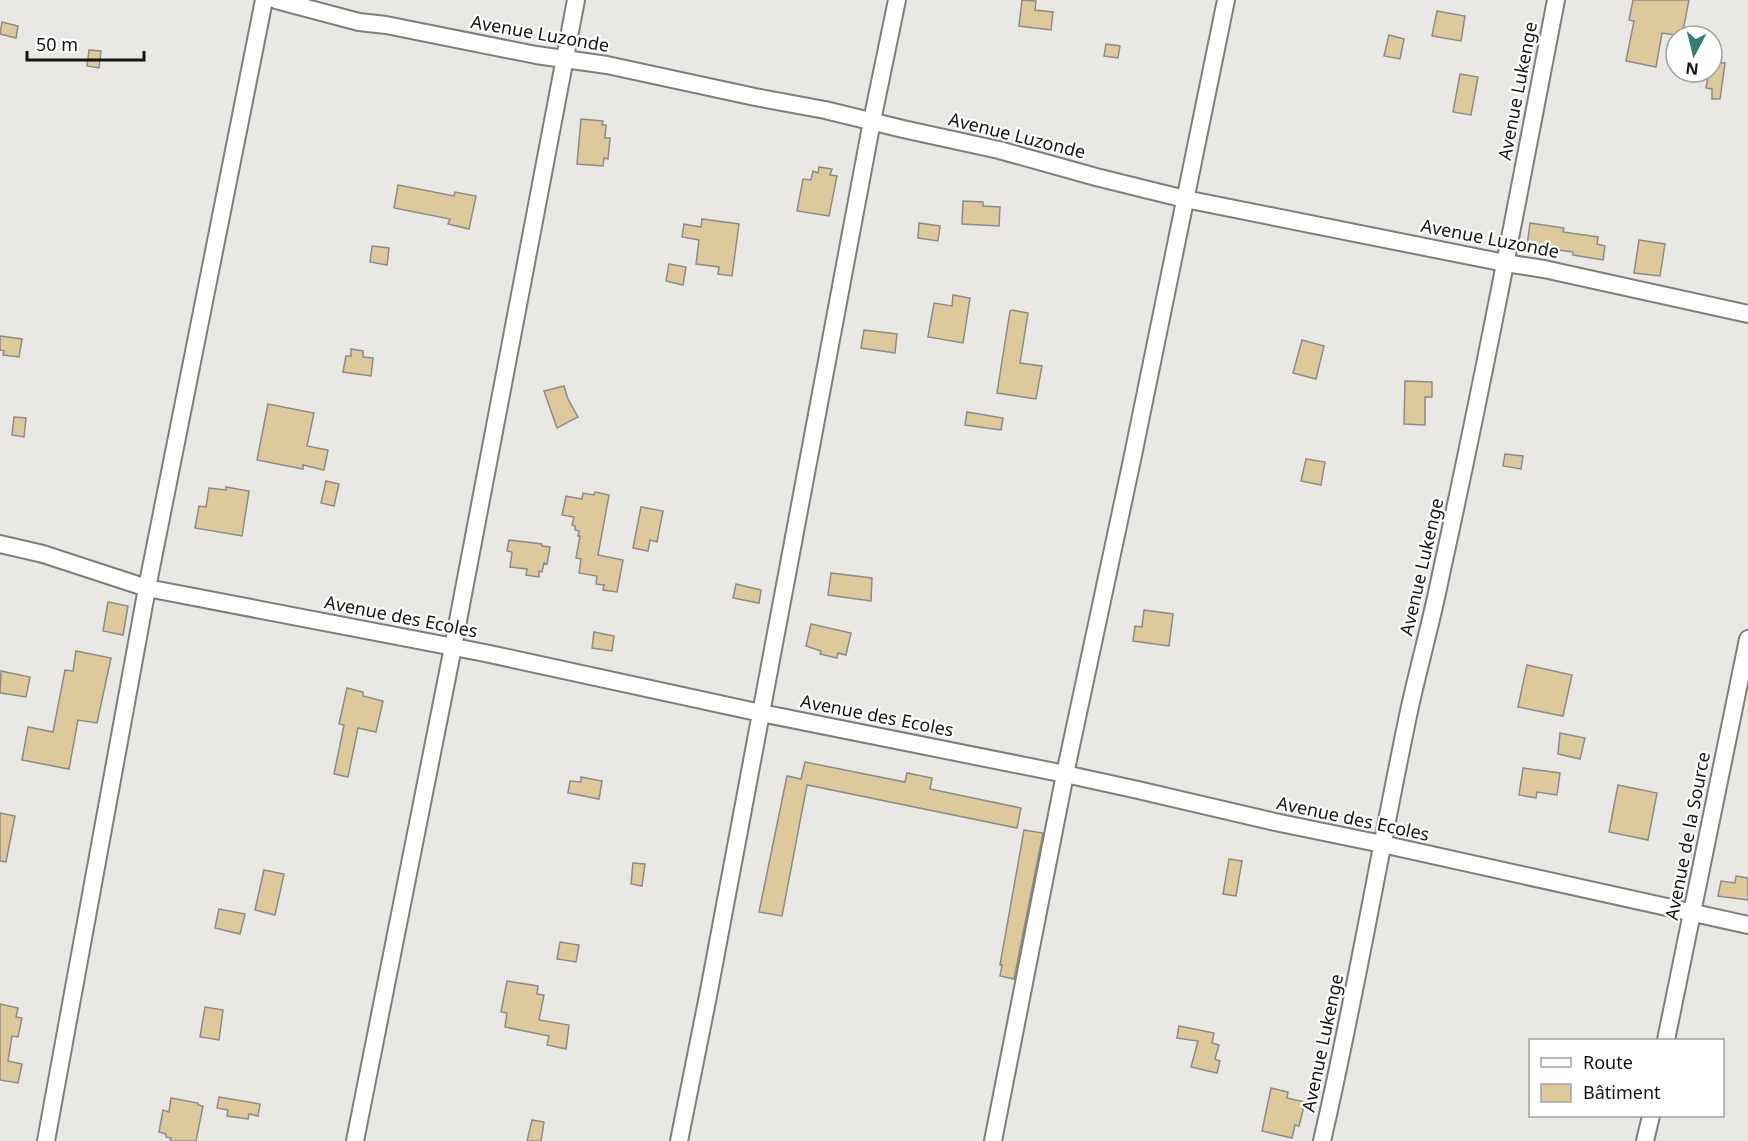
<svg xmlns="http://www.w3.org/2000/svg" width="1748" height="1141" viewBox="0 0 1748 1141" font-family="'Noto Sans',sans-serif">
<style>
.building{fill:#ddc99c;stroke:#8d8b88;stroke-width:1.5}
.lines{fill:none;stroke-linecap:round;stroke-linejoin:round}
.minor-casing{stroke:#807e7b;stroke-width:20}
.minor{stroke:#fff;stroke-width:16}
.labels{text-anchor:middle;stroke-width:4.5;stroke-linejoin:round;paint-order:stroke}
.street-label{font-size:18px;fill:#151413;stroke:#fff}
</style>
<rect width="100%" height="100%" fill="#eae8e5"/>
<path class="building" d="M1022,0L1036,1L1035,10L1053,12L1051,30L1019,26Z
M1633,0H1689L1682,36L1662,33L1656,67L1626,61L1634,21L1629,20Z
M1437,11L1465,16L1461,41L1432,36Z
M2,22L18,26L16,38L0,34Z
M1389,35L1404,39L1400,59L1384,56Z
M1106,44L1120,46L1118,58L1104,56Z
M89,50L101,51L99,68L87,66Z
M1712,62L1725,63L1720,99H1712V89L1706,88L1709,72H1712Z
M1460,74L1478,77L1471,115L1453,112Z
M581,119L603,121L602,125H606L605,138H610L608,159L604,158L603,166L577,164Z
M819,167L832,169L830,175L837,176L829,216L797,211L803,179L811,180L813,171L818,173Z
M398,185L454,196L455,192L476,196L469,229L448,224L450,219L394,208Z
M963,201L983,202V206L1000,207L999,226L962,224Z
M702,219L739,224L732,276L718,274L719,267L696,264L699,240L682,237L684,224L701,227Z
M919,223L940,226L938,241L918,238Z
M1530,223L1564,228L1563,232L1598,237L1597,244L1605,246L1603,260L1573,255V252L1527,246Z
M1639,240L1665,244L1660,276L1634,273Z
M372,246L389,248L387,265L370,262Z
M669,264L686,267L683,285L666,281Z
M953,295L970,298L963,343L928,337L934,303L952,306Z
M1012,310L1028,313L1020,363L1042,366L1036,399L997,393L1010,311Z
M864,330L897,334L895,353L861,348Z
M0,336L22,339L19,357L3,355L4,351L0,350Z
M1302,340L1324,346L1316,379L1293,373Z
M351,349L363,351V357L373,358L371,376L343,372L346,356H351Z
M1405,381L1432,382V397H1425V425L1404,424Z
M564,386L568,399L578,417L557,428L544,391Z
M268,404L314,413L307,446L328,450L324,470L303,465V469L257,460Z
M967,412L1003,418L1001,430L965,425Z
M14,417L26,418L24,437L12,435Z
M1505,454L1523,456L1521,469L1503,466Z
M1306,459L1325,462L1321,485L1301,481Z
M326,481L339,484L334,506L321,503Z
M226,487L249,491L242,536L195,528L199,506L206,507L209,488L226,490Z
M595,492L609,495L598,555L623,560L617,592L603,590L604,585L596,584L597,576L579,573L581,559L576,558L580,536H578L579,531L575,530V526L572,525L574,517L562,515L566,496L582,499L583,493L594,495Z
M641,507L663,511L657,542L650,540L648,551L633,548Z
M509,540L542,544V546L550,547L547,564L544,563L542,572L539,571V577L526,575L527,569L510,567L512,552L507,551Z
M831,573L872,578L871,601L828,595Z
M736,584L761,590L759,603L733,598Z
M108,602L128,606L123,635L103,631Z
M1144,610L1173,614L1169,646L1133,641L1135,626L1142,627Z
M811,624L851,633L846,655L838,653L837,658L820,654L821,651L806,646Z
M594,632L614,636L612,651L592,648Z
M76,651L111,658L97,723L78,720L69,769L22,760L28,727L53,732L65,670L73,671Z
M1527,665L1572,675L1563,716L1518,707Z
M1,671L30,677L26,697L0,693Z
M347,688L363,692V696L383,701L376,732L358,728L348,777L334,774L344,725L339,724Z
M1560,733L1585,738L1580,759L1558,754Z
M805,762L905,782L907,773L932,778L930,789L1021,808L1017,828L807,785L782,916L759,912L787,776L801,779Z
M1523,768L1560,773L1557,795L1537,792L1536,798L1519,795Z
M581,777L602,781L599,799L568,793L570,781L581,782Z
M1618,785L1657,793L1648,840L1609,832Z
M0,813L15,816L6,862L0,861Z
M1024,830L1043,833L1014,979L1000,976L1002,965H1000Z
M1229,859L1242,861L1236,896L1223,894Z
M633,863L645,864L642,886L631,884Z
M264,870L284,874L275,915L255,910Z
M1736,876L1748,878V900L1718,896L1721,881L1735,883Z
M219,909L245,914L240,934L215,928Z
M560,942L579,945L576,962L557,959Z
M507,981L538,986L537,994L544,995L539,1020L569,1025L566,1049L547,1045L549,1036L505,1027L507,1013L501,1012Z
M0,1004L18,1008L16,1017L22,1018L18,1037L12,1036L8,1061L22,1064L18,1083L0,1080Z
M205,1007L223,1010L219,1040L200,1037Z
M1179,1026L1214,1033L1212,1043L1219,1045L1215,1059L1220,1061L1217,1073L1191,1067L1198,1041L1177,1038Z
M1271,1088L1288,1092L1287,1098L1305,1102L1299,1126L1295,1125L1292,1138L1262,1131Z
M219,1097L260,1104L258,1116L249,1114L248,1119L227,1116L228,1110L217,1108Z
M171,1098L198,1103V1105L203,1106L196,1141H170L171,1138L166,1137V1134L159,1132L163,1110L169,1112Z
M532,1120L544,1122L541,1141H527Z"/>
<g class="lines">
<defs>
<path id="minor" d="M276,0L359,22L386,25L536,55L607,65L755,97L825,110L903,129L999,150L1096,177L1185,199L1505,263L1544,269L1748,314
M0,544L43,554L147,588L485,653L761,713L1065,774L1138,790L1275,822L1382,844L1748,925
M1666,1040L1748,639
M46,1141L147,588L264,0
M355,1141L453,647L576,0
M679,1141L708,996L872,121L897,0
M993,1141L1065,774L1132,460L1226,0
M1322,1141C1355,999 1379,854 1409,711C1419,665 1432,620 1441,574C1483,383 1519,192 1556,0
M1645,1141L1651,1116"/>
</defs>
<use href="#minor" class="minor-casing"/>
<use href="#minor" class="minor"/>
</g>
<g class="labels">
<g class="street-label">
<text transform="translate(540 34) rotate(10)" y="6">Avenue Luzonde</text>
<text transform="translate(1518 91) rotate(-79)" y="6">Avenue Lukenge</text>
<text transform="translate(1017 136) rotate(14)" y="6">Avenue Luzonde</text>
<text transform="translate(1490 239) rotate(11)" y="6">Avenue Luzonde</text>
<text transform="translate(1422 567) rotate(-77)" y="6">Avenue Lukenge</text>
<text transform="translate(401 617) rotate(11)" y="6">Avenue des Ecoles</text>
<text transform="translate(877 716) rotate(11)" y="6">Avenue des Ecoles</text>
<text transform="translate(1353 819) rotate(12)" y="6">Avenue des Ecoles</text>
<text transform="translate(1688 836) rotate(-79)" y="6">Avenue de la Source</text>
<text transform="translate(1323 1043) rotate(-78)" y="6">Avenue Lukenge</text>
</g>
</g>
<rect x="1529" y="1039" width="195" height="78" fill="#ffffff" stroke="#a1a1a1" stroke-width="1.5"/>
<rect x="1541" y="1058" width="30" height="9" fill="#ffffff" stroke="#a1a1a1" stroke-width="1.5"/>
<text x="1583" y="1069" font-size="18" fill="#151413">Route</text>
<rect x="1541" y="1084" width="30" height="18" fill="#ddc99c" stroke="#a1a1a1" stroke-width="1.5"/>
<text x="1583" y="1099" font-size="18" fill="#151413">Bâtiment</text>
<g transform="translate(1694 54) rotate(187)"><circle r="28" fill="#ffffff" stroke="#a1a1a1" stroke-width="1.5"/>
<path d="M0-4.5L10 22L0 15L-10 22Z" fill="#387d73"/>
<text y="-9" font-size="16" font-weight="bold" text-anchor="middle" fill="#151413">N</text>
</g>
<path d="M27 51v9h117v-9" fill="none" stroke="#151413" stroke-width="3"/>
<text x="36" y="51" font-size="18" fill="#151413" stroke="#ffffff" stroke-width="4.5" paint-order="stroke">50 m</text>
</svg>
